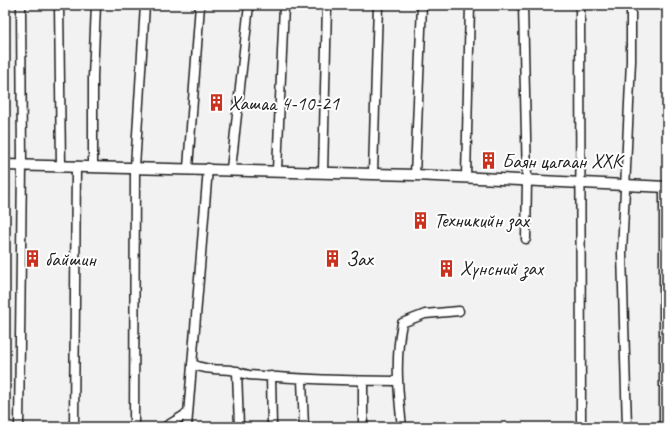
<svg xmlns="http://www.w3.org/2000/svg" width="672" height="432" viewBox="0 0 672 432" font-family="Caveat,sans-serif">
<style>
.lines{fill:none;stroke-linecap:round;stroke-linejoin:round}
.minor-casing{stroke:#1c1c1c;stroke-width:11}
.major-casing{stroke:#1c1c1c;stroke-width:13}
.minor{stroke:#fff;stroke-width:8}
.major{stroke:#fff;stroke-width:10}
.labels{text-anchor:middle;stroke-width:4;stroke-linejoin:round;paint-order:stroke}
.poi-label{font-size:20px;fill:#1c1c1c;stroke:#fff;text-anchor:start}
</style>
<rect width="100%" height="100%" fill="#f2f2f2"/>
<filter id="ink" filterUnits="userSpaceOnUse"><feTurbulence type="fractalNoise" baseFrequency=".025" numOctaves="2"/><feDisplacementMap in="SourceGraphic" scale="8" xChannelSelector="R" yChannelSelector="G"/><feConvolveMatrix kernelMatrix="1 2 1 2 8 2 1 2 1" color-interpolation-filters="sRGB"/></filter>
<g filter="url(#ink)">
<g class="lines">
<defs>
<path id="minor" d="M59,5L61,166
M523,5L527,180L526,239
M580,5L581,427
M93,166V77L96,5
M188,168L200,5
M231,169L249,5
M277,170L284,5
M323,172L327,5
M373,173L378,5
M415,175L422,5
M466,177L470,5
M192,364C205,370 217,369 231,370C237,371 242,374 249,375C298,379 347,381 397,381
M237,371L239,427
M271,376L272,427
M302,380L304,427
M19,427L22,165L21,5
M74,427L76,166
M134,427L135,167L145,5
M165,427L188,413
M187,427L208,168
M363,427V381
M402,427C398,392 395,358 402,323L425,314L459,311
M627,427L622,253L631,61V5
M664,427V188"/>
<path id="major" d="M5,165L415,175L667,187"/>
</defs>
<use href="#minor" class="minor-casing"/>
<use href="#major" class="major-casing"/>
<use href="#minor" class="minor"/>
<use href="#major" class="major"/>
</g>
</g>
<defs>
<symbol id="building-bare" viewBox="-9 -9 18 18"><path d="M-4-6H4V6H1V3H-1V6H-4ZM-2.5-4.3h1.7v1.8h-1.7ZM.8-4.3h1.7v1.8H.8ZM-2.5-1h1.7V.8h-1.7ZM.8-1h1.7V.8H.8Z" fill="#c8321e" stroke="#fff" stroke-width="2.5" paint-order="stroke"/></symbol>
</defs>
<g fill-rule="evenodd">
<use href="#building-bare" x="204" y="90" width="25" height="25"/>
<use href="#building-bare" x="476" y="148" width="25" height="25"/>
<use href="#building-bare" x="408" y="208" width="25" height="25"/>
<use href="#building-bare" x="20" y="246" width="25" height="25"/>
<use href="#building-bare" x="320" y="246" width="25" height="25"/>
<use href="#building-bare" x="434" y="256" width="25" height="25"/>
</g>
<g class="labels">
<g class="poi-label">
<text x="229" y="110">Хашаа 4-10-21</text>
<text x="502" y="168">Баян цагаан ХХК</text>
<text x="434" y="227">Техникийн зах</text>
<text x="45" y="266">байшин</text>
<text x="346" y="266">Зах</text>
<text x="460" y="275">Хүнсний зах</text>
</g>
</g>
<rect width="672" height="432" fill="none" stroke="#fff" stroke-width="20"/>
<rect x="10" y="10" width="652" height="412" fill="none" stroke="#1c1c1c" stroke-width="1.5" filter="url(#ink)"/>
</svg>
